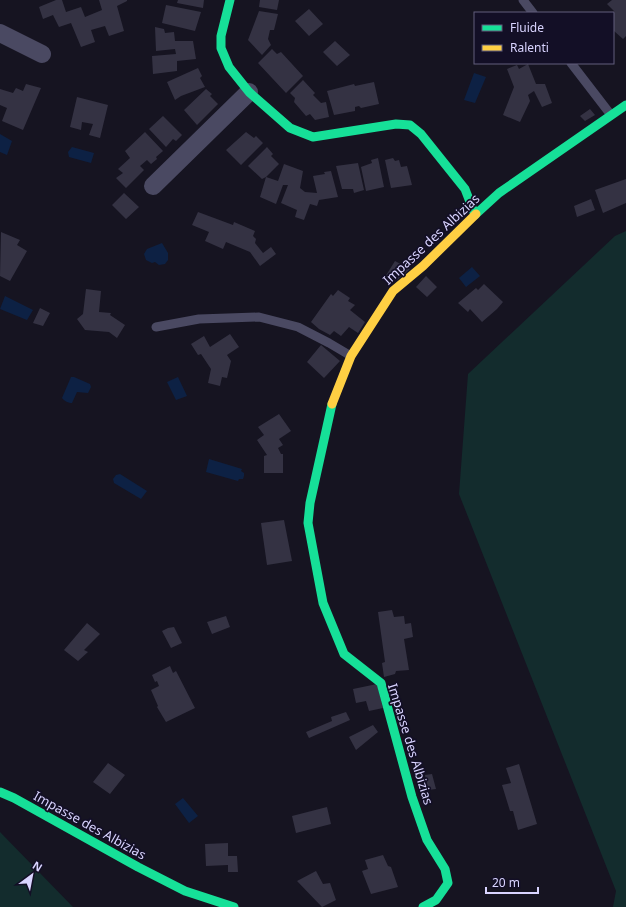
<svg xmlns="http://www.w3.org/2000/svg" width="626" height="907" viewBox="0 0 626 907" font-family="'Noto Sans',sans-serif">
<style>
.green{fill:#132c2d}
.water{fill:#0d2144}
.building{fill:#343243}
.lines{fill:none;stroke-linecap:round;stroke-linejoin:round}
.lane{stroke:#4a4962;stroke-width:9}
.street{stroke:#4a4962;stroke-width:18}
.fast{stroke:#16e098;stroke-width:9}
.slow{stroke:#ffcf43;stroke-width:9}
.labels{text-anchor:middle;stroke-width:3.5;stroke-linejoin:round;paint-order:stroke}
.street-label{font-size:13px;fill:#d9d4ff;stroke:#130f26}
</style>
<rect width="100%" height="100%" fill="#161421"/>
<path class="green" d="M626,231V907H613L616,891L459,494L468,374L615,236Z
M0,832L73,907H0Z"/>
<path class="water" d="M474,73L486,77L475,103L464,100Z
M0,134L12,141L7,155L0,152Z
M72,147L94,153L91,163L69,157L68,152Z
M162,243L168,253V260L165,264L159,265L155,262L152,263L146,260L144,254L147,249Z
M472,267L480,276L466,287L459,278Z
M5,296L33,310L27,320L0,309Z
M71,377H74L90,384L91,387L88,393L77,392L72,403C69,403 64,401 62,398Z
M178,377L187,396L176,400L167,382Z
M209,459L242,469L241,471L244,473V476L243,479H239L238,481L206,472Z
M120,474L147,491L141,499L114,483L113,479L116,475Z
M183,798L198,816L189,823L175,804Z"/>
<path class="building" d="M56,0H62L66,12L81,7L85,17L102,10L99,0H127V1L117,6L124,31L109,36L105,26L91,30L95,42L81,47L71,23L59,27L53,15L43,19L39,7Z
M178,0H204L203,8L177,3Z
M260,0H279L277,10L259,7Z
M612,0H626V36L623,39L614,31L613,32V14L615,12L607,4Z
M166,5L201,12L195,31L162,23Z
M309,9L323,24L309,36L295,21Z
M259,11L278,14L274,30H270L268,39L271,45L262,55L248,40Z
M155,27L164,29L165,33L174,32L175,41H193L196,59L177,61V71L153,74L152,56L176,54L175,49L156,51Z
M335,41L350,55L337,66L323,52Z
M272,49L277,54L281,52L303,76L286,93L258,63Z
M528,64L536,84H545L552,103L542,107L534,91L528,95L530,101L520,122L503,115L514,87L507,69L517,65L519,69Z
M198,68L202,76L200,78L205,87L181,96L175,100L167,82Z
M303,80L315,93L313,95L321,103L326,102L329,117L315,120L310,114L306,116L294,102L295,98L290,93Z
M374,82L379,104L361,108L359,106L355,107V111L334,115L327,91L354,84L355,86Z
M26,84L41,88L23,130L2,121L7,108L0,105V89L13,93L16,88L23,91Z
M206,89L212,94L210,96L218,104L197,125L184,110Z
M77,97L108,105L100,138L89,135L93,124L82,122L81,130L70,127Z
M590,109L595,115L585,121L580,116Z
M163,116L182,135L176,141L173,139L166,147L149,129Z
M145,132L163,151L156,157L157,159L151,164L147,160L140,166L144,170L126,188L116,178L123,173L118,169L130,158L125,151Z
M246,132L254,138L256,136L263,143L241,165L226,150Z
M267,147L273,154L271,156L279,164L266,177L278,181L284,164L303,171L300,188L305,192L317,193L313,176L325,174L324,172L331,171L338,197L319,200L317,206L310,204L304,220L295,217L297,210L281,203L288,185H283L276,204L260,197L266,177L262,179L248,166Z
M378,158L384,187L366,191L361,167L372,163L371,160Z
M393,158L395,161L399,160L401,167L407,166L412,185L391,188L385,160Z
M358,163L364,190L354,193L353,189H342L336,166Z
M626,179V203L603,213L595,190Z
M124,193L139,207L126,219L112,205Z
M591,199L595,210L577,217L574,206Z
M198,212L233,225L234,222L255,231L253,236L256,239L255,243L263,253L271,247L276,254L260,266L250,252L226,242L223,249L205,241L209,232L192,225Z
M1,232L20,240L17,245L27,251L10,281L0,276Z
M395,261L410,269L397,280L385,277Z
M426,276L437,287L427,297L416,287Z
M484,284L503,302L497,309L482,322L470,309L468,312L458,303L476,288L478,290Z
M86,289L101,291L99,312L111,313L110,315L125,325L117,338L109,332L85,330L77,319L83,314Z
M338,290L350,298L348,301L355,305L350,310L365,322L358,333L349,327L341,336L334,331L330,335L319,329L311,322L331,294L333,296Z
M40,308L50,313L43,326L33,323Z
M230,334L239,347L227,355L231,361L227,378L222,377L220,386L208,383L211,369L201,354L198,355L191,344L204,336L210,347Z
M321,345L340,361L324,378L307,362Z
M279,414L291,431L279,439L283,445L278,448L281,454H283V473H264V456L267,455L257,440L264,435L258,427Z
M284,520L292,561L267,565L261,523Z
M392,610L394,617L404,616L405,624L411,623L413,637L404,639L409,670L396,671L395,674L384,677L382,663L385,662L378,612Z
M226,616L230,627L212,634L207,622Z
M87,623L100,634L84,650L88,652L78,661L64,650Z
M174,627L182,643L171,648L162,631L168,628Z
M170,666L173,673L176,671L195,708L166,722L157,707L158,706L151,690L159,686L157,681L155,682L152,675Z
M377,684L383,708L369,711L366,701L356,703L353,689Z
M346,712L350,720L309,738L306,732L332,721L331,717Z
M373,725L378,732L356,750L349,737Z
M108,763L125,775L110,794L93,782Z
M519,764L537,824L518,830L513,811H510L502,785L511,783L506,768Z
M432,774L436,789L428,790L425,775Z
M327,807L331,824L296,833L292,816Z
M228,843V856H237L238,872H228V865L206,866L205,844Z
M383,855L388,866L391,867L398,887L371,894L362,871L368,869L365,860Z
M316,871L323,884L330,883L336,900L322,907L297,881Z"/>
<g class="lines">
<path class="lane" d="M523,0L533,13
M571,63L611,115
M156,327L199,319L259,317L298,327L329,343L351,356"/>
<path class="street" d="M0,33L42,54
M153,186L249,92"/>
<path class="fast" d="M230,0L221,36V48L229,67L249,92L290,128L313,137L396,124L410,125L421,134L465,189L475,215
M476,214L499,193L626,105
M332,404L310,503L308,523L323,603L344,654L381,683L412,797L427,840L445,869L448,883L436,900L423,907
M0,792L14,798L138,867L185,891L234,907"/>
<path class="slow" d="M332,404L351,356L393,291L423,266L476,214"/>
</g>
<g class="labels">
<g class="street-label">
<text transform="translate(431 239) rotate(-43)" y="5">Impasse des Albizias</text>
<text transform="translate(411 744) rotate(73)" y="5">Impasse des Albizias</text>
<text transform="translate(90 825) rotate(29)" y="5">Impasse des Albizias</text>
</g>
</g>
<rect x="474" y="12" width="140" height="52" fill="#130f26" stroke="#625e7d"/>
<rect x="482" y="25" width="20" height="6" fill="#16e098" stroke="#625e7d"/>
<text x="510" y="32" font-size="12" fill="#d9d4ff">Fluide</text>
<rect x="482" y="45" width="20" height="6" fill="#ffcf43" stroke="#625e7d"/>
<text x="510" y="52" font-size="12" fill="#d9d4ff">Ralenti</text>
<g transform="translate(32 875) rotate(32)" stroke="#130f26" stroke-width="3" paint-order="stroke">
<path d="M0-3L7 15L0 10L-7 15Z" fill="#d9d4ff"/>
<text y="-6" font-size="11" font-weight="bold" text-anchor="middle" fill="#d9d4ff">N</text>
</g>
<path d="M486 887v6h52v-6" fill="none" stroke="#d9d4ff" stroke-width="2"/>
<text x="492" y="887" font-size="12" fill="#d9d4ff" stroke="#130f26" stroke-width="3" paint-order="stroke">20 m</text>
</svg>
